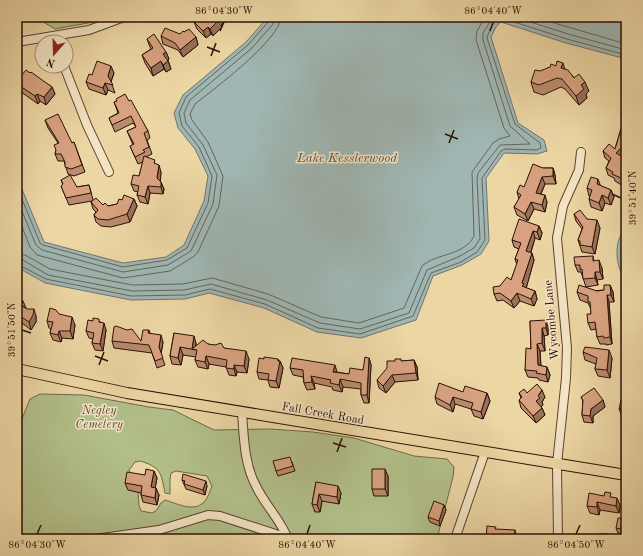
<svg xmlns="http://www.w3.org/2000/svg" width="643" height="556" viewBox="0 0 643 556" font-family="'Old Standard TT',serif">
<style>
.green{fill:#b2bf8a;stroke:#6e6848;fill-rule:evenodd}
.water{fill:#9fb6b2;stroke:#71746d}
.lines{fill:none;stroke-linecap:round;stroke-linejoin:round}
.shore{stroke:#65645c;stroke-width:1}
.minor-casing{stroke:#5b422e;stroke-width:10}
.major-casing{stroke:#2b1106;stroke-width:12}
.minor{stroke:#f3e4c4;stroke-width:8}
.major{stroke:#ecd6a4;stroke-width:10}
.wall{fill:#ba8b6e;stroke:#2b1106}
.shaded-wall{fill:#97715a;stroke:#2b1106}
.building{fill:#d8a280;stroke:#2b1106}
.ticks{fill:none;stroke:#2b1106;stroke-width:1.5}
.labels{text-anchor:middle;stroke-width:3;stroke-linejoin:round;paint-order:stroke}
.street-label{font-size:12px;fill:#2b1106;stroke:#f3e4c4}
.park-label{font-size:12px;font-style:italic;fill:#54452e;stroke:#f3e4c4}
.water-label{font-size:13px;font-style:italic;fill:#544b42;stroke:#f3e4c4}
.neatline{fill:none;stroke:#2b1106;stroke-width:1.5}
.ticks-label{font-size:10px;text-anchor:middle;fill:#2b1106}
</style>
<rect width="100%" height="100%" fill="#ecd6a4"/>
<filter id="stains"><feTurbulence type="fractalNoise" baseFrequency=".005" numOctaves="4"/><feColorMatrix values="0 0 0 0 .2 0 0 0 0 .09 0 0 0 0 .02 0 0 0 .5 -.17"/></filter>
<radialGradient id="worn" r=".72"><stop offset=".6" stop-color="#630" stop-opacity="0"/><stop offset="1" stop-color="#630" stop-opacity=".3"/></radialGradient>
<path class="green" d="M35,17H106L99,21L55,29Z
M40,394L84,395L149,407L173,410L214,430L270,429L313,432L354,438L414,456L447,459L454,467L453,477L437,539H17V431L30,399ZM140,461C161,467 161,473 165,493L170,494V479L171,473L176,471L207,476L212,486C210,491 208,498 204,502C194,513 176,503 165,500L161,503L156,511L152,513L141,511L139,506L138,490L129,470L135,462Z"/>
<path class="water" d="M268,17H626V59L566,43L501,22L496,27L491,37L518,123L544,140L547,151L537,154L504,153L486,178L489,241L481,254L462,265L433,276L416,320L361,338L317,332L264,308L209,293L185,299L131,300L45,283L17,267V177L44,242L123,263L166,257L184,245L204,201L208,176L195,149L178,128L174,113L183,95L246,42Z
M626,227V283C616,265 612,244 626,227Z"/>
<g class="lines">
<path class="shore" d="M515,17L568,34L626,50
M534,17L626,44
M17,187L40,243L43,245L123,267L167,260L187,248L208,203L212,176L199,147L182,126L179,113L186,97L248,45L269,21L270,17
M17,199L36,245L42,250L123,272L168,265L191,251L213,204L217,175L203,145L186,123L184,113L190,100L252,48L273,24L275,17
M17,214L30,247L37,255L123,278L170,271L193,257L198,252L219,206L223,176L208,142L192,120L190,114L195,104C214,89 281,39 281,17
M626,234C619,247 620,261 626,275
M17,253L25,255L50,269L132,285L183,284L212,278L268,294L321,317L359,323L404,308L422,266C437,253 464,256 474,236L472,172L493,143L499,139L510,136L504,128L476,40L477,31L485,17
M17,259L23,260L48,275L132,291L184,290L211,284L267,300L320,323L360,329L409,313L427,270L458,257L474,248L480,239L477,179L478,173L500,145L530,144L510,126L483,40V33L493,17
M17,264L46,279L131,296L185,295L210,289L265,304L318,328L360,334L413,316L431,273L461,262L477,252L485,240L482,178L501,151L505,149L536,150L541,148L540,143L515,124L487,38C489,30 494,19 502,18L567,39L626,55"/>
<defs>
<path id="minor" d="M17,42L89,30L124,17
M64,66L87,125L109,172
M242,413C244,437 244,464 256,486C265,505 280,519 288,539
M95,539L159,530L208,515L220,516L288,538
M455,539L485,452
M558,539L557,464L566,378L567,348L557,238L563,206L579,170L581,152"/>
<path id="major" d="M17,369L127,393L626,475"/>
</defs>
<use href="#minor" class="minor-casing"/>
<use href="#major" class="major-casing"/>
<use href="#minor" class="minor"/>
<use href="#major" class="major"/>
</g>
<path class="wall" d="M194,22H224L221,25L222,27L213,36L211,34L206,38L197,29Z
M184,32L196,37L198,45L183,57L178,50L163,44L161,36L180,34Z
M147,39L166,52L169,59L168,60L171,69L166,72L164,69L153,76L145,63L142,55L151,49L150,47Z
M565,69L589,91L586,94L587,98L579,105L565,89L561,87L543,95L534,92L531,82L540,71Z
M30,73L52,87L55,94L46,105L40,101L38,104L17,89V76H21Z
M114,73L111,82L115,93L108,90L106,95L89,89L86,82L92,75Z
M129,101L148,131L150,138L147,140L152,154L146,157L156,164L161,172L160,181L164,189L163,194L150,193L148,204L140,202L137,195L138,192L134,191L131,184L139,176L143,162L138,164L130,146L133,145L127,131L136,127L133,123L115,132L109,118L118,113L114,102Z
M626,111V153L622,157L623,186L615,181L614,178L608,175L606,168L609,161L605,158L603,151L615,149Z
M45,120L72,143L74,142L85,172L74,176L68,174L64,161H58L55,154L58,143L48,128Z
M543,168H553L555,175L556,184H545L541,194L547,202L545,212L534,209L528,221L517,215L514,207L519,199L517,192L524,187Z
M61,180L77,187L89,185L91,192L93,200L103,205L108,206L117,204L122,200L134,199L137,206L130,222L111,227L101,226L96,222L94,215L96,212L93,209L91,202L92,201L69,205L61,186L63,185Z
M601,186L611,190L614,197L611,205L605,203L602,211L591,207L589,199L590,196H589L587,188Z
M574,214L587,219L600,228L595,254L582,252L578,240L582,229L576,221Z
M539,226L542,233L540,240L535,238L531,252L534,260L526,288L535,291L537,299L534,306L520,301L514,308L503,300L497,301L494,294L500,286L511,280L517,265L515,259L519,249L514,247L512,240Z
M593,256L594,261L602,268L603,279L597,280L598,285L586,287L581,272H578L575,265Z
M610,285L613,292L614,302H609L612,344L606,345V344H600L597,337L596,329L591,330L588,323L591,314V309L588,303L580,300L577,292L604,290Z
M17,297L23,301L25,308L36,316V322L31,330L17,319Z
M59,314L75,325L73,339L62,338L61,342L53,340L50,333L51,329L49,328L47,321Z
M93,321L101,322L106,330L103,351L95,350L92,343L93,339L89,338L86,331Z
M530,321L548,327V335L544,336L545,351H540L541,366L547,367L550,375L548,382L539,380L538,378L528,377L525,370L531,349Z
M149,330L150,333L163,342L161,354L165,365L157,368L152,353L114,348L112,341H141Z
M174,333L196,343V346L208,344L224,348L249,359L247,373L237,372L236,376L229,375L226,367L209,364L208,369L198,367L195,360L196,357L183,355L181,365L172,364L170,356Z
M583,352L612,358L610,378L598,376L595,369L596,364L585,360Z
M369,358L371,365L369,403H364L361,395V389L343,387L342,392L333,390L332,387L314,383L315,389L307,390L304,383L303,377L293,375L290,368L337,372L349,374L363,370Z
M414,360L417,367L418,380L395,382L386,393L379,388L377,380L402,361Z
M279,361H280L283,368L279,388L270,387L268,380L259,379L257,372Z
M463,392L487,393L490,401L483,419L474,416L471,409L455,404L453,412L437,404L435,397Z
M519,393H527L545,397L542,402L543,405L541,407L542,408L545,415L536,423L521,408L519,400L521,398Z
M581,397L603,400L605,407L593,416V423L584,422L582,415L583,401Z
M626,401V417L622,416L619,409Z
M292,462L295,471L278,476L276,471Z
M154,471L157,478L155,488L159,495L157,505L143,502L141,495V493L128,490L125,483L145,475Z
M388,476V496H374L372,489Z
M182,480L207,486L205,495L186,489Z
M316,482L341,493L339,504L322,501L320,512H315L312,504Z
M613,497L620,505L619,513L600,510L599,515L590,513L587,506Z
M444,505L446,510L440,526L430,522L428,517Z
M626,519V534L618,533L616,528Z"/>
<path class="shaded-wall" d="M219,17H222L224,22L221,25L222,27L213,36L210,29Z
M208,27L211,34L206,38L203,31Z
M196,37L198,45L183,57L180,50Z
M166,52L169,59L166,61L163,54Z
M161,61L164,69L153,76L151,68Z
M168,61L171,69L166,72L163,65Z
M563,63L566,73L561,68Z
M111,66L114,73L110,84L108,76Z
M585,82L589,91L586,94L587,98L579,105L576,96L581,85Z
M105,83L108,90L106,95L103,88Z
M52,87L55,94L46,105L44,97Z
M37,94L40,101L38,104L35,96Z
M623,146L626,153L618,161L616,153Z
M159,165L161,172L160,186L157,178Z
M553,168L555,175L556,184L553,176Z
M626,168V180L623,186L621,178Z
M542,177L545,184L538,200L536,193Z
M598,179L601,187L597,184Z
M161,182L164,189L163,194L161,187Z
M148,186L150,193L148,204L145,197Z
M611,190L614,197L611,205L608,198Z
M545,195L547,202L545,212L542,205Z
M602,195L605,203L602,211L599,203Z
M134,199L137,206L130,222L127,214Z
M531,202L534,209L528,221L525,214Z
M597,220L600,228L595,254L592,247Z
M539,226L542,233L540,240L537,232Z
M533,231L535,238L529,258L526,251Z
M532,253L534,260L526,289L522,286V283Z
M599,260L602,268L603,279L600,272Z
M595,272L597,280L598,285L595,278Z
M610,285L613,292L614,302L611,295Z
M535,291L537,299L534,306L531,299Z
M517,293L520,301L514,308L511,301Z
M607,295L609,302L612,344L610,337Z
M23,301L26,308L20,305Z
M34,309L36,316V322L31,330L29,322Z
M72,317L75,325L73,339L70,331Z
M546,320L548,327V335L546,328Z
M104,323L106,330L103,351L100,344Z
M542,328L544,336L545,351L542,343Z
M59,331L62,338L61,342L58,335Z
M161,335L163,342L161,354L159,347Z
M194,336L196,343L195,350L192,349Z
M537,344L540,351L541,372L538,365Z
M180,347L183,355L181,365L178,358Z
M609,350L612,358L610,378L607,370Z
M246,351L249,359L247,373L244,366Z
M206,356L209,364L208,369L205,362Z
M369,358L371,365L369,403L367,395Z
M278,359L280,364V361L283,368L279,388L276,381Z
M414,360L417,367L418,380L416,373Z
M234,365L237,372L236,376L234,369Z
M335,365L337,372H333Z
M547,367L550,375L548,382L546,375Z
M392,375L395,382L386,393L383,386Z
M311,376L314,383L315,389L312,382Z
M340,379L343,387L342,392L339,385Z
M542,390L545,397L542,402L543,405L539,409L536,401L538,396Z
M487,393L490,401L483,419L481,412Z
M453,397L455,404L453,412L450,405Z
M603,400L605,407L593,416V423L590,416L591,409Z
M542,408L545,415L536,423L533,416Z
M385,469L388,476V496L385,489Z
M154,471L157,478L154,494L151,487Z
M206,481L207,486L205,495L203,490Z
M338,486L341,493L339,504L337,497Z
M156,488L159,495L157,505L155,498Z
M319,494L322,501L320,512L317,505Z
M617,498L620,505L619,513L616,506Z
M597,502L600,510L599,515L597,507Z
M444,505L446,510L440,526L439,521Z
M515,530L517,537V539H514Z"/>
<path class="building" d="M197,17H219L217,19L219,20L210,29L208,27L203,31L194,22V19Z
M165,28L180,34L183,31L184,32L189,29L196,37L180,50L175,43L161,36Z
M154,34L166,52L163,54L168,61L163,65L161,61L151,68L142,55L153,48L147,39Z
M97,61L111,66L108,76L113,85L105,83L103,88L86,82L89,74L92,75Z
M557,61L563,63L561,68L568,70L574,78L579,74L585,82L581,85L584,89L576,96L562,79L557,78L539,85L531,82L535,70L540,71L550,67L551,64L556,66Z
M26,70L30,73L31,72L52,87L44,97L37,94L35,96L17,84V76L18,74L21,76Z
M125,94L129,101L131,100L148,131L144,133L149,147L143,150L145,152L135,157L130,146L134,144L127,131L136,127L131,116L112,125L109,118L119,113L114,102L117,101L116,99Z
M626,111V146H623L616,153L626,159V168L621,178L612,174L613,172L606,168L611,158L603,151L609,144L615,149L623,123L621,112Z
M58,114L72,143L74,142L82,165L71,169L65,167V162L61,154H55L56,150L54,145L59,143L45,120Z
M144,156L155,160L154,163L159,165L157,178L161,182V187L148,186L145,197L137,195L139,186L131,184L133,175L139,176Z
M533,164L543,168H553V176L542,177L536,193L545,195L542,205L531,202L525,214L514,207L521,195L517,192L520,185L524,187Z
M70,175L77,187L89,185L91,193L66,198L61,186L63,184L61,180Z
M591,177L598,179L597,184L611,190L608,198L602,195L599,203L589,199L592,190L587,188Z
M124,195L134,199L127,214L108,220L98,219L94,215L98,210L91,202L96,198L103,205L105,203L108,206L117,204L119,199L122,200Z
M580,210L587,219L597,220L592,247L580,245V241L578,240L583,227L574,214Z
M519,219L539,226L537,232L533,231L526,251L532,253L522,283L524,284L522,286L535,291L531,299L517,293L511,301L500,293L494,294L493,287L500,286L507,277L511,280L518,260L515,259L521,243L512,240Z
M593,256V261L599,260L600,272H595V278L583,279L582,269L580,270V265H575L574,257Z
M579,285L597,291L604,290V285H610L611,295H607L610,337L604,338L603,336L597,337L595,322L588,323L587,314H591L590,302H588V296L577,292Z
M17,297L23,301L20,305L27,309H34L33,315L29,322L17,314Z
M50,308L56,310L59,314L72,317L70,331H59L58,335L50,333L53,322L47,321Z
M93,318L99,319V322L104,323L100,344L92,343L94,333L86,331L88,320L93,321Z
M546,320V328H542V343L537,344L538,365L547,367L546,375L536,373L537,371L525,370L526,348L531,349L530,321Z
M116,326L127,330L132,329L141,341L143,330H149L148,333L161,335L159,347L163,358L155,361L149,345L112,341L114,327Z
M174,333L194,336L192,349L203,340L208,344L215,345L221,343L224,348L246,351L244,366L234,365V369L226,368L227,360L206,356L205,362L195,360L197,350L180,347L178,358L170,356Z
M585,347L609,350L607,370L595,369L597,358L583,352Z
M264,357L278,359V361H280L276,381L268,380L269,374L257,372L259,358L264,359Z
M365,357L369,358L367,395H361V383L340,379L339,385L330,383L331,380L311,376L312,382L304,383L303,370L290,368L292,358L335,365L333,372L349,374L350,368L363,370Z
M395,359H401V361L414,360L416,373L392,375L383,386L377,380L387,368V361H395Z
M439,383L463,392L465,386L487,393L481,412L471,409L473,403L453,397L450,405L435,397Z
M537,384L542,390L538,396L540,398L536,401L542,408L533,416L519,400L522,397L519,393L524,389L527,393Z
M594,388L603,400L591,409L590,416L582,415L583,400L581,397Z
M621,400L626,401V410L619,409Z
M290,457L293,466L276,471L273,461Z
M146,469L154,471L151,487L156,488L155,498L141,495L142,486L125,483L127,472L145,475Z
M372,469H385V489H372Z
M183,474L206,481L203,490L184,484L185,481L182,480Z
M316,482L338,486L337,497L319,494L317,505L312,504Z
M605,492L611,493L610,497L617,498L616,506L597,502V507L587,506L589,493L604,496Z
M434,501L444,505L439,521L428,517Z
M618,518L626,519V530L616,528Z
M487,526L496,527L495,529L515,530L514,539H486Z
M598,534H608V539H598Z"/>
<path class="ticks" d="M220,31L224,22M490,31L493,22M207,47L220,52M211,56L216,43M445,134L458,139M449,143L454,130M612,194L621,198M22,330L31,333M95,356L108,361M99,365L104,352M333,443L346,447M337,452L342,438M37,534L41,525M307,534L310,525M576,534L580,525"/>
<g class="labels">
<g class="street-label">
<text transform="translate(551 320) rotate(-95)" y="4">Wycombe Lane</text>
<text transform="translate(323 413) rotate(10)" y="4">Fall Creek Road</text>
</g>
<g class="park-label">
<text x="99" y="414">Negley<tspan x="99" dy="14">Cemetery</tspan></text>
</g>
<g class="water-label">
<text x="347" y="162">Lake Kesslerwood</text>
</g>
</g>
<rect width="643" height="556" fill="none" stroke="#ecd6a4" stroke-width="44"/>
<g transform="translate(54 54) rotate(200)"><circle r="19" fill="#f3e4c4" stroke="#a39078"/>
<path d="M0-3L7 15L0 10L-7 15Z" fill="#8f2418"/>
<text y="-6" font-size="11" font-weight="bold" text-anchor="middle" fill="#2b1106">N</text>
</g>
<rect x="22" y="22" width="599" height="512" class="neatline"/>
<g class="ticks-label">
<text x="224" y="14">86°04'30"W</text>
<text x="493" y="14">86°04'40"W</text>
<text transform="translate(632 198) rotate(-90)" y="4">39°51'40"N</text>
<text transform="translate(11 330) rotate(-90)" y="4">39°51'50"N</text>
<text x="37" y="548">86°04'30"W</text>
<text x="307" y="548">86°04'40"W</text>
<text x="576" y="548">86°04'50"W</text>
</g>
<rect width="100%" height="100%" filter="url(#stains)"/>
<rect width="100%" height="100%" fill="url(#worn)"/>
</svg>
